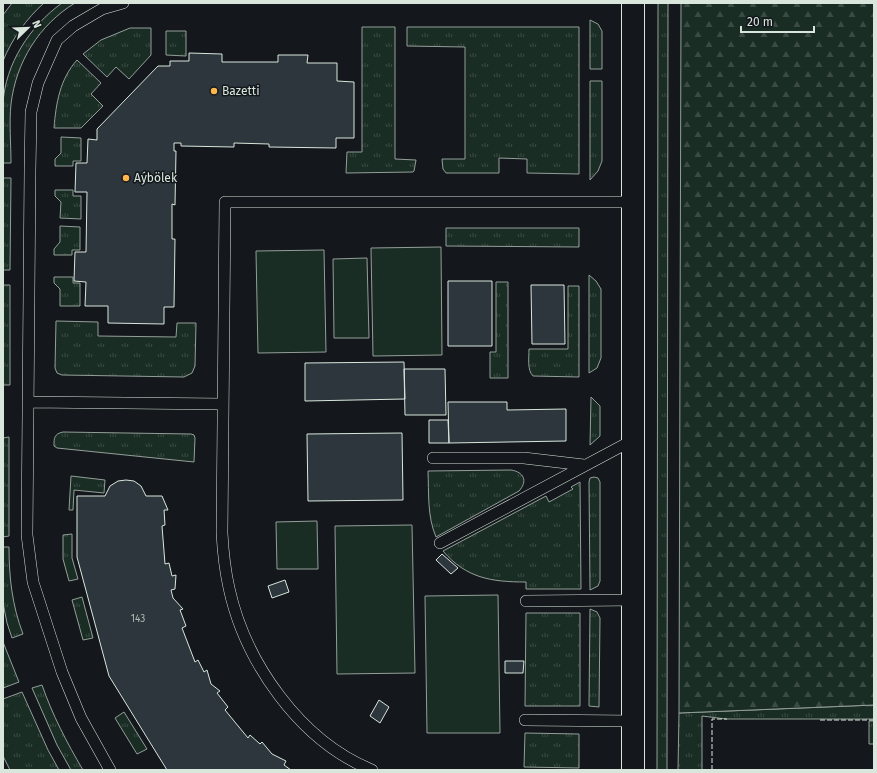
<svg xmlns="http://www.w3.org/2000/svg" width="877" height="773" viewBox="0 0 877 773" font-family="'Fira Sans',sans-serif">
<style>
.grass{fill:url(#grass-tufts);stroke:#939e99}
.forest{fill:url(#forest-firs);stroke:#939e99}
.park{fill:#1a2d24;stroke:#939e99}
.building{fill:#2c363c;stroke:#d8e6dc}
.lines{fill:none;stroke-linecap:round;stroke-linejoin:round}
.service-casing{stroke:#d8e6dc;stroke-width:12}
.minor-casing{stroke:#d8e6dc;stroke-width:24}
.service{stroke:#14181c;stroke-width:11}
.minor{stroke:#14181c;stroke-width:22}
.fence{stroke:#d8e6dc;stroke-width:1;stroke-dasharray:5 2;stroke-linecap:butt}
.poi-dot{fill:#ffb74d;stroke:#14181c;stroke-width:1.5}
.labels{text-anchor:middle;stroke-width:3;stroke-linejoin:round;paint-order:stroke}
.number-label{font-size:10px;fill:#adbab4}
.poi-label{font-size:12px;fill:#d8e6dc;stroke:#14181c;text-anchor:start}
</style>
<defs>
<pattern id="grass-tufts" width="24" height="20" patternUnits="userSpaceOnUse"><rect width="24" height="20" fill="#1a2d24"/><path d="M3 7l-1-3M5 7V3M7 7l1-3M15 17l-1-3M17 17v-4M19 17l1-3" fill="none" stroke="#3b4b43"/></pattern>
<pattern id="forest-firs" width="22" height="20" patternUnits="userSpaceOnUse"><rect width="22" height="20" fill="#1a2d24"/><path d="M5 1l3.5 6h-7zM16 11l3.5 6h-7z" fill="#3b4b43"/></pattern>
</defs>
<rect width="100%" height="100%" fill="#14181c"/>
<path class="grass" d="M12,3H44C26,19 12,39 3,61V15Z
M62,3H75C39,25 16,62 11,104C9,123 11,144 11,163H3C3,143 2,123 3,104C5,64 30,26 62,3Z
M658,3H668L667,770H657Z
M590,20L598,24L602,31V69H590Z
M362,27H395V159L416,160L414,171L413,172L346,173L347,152H362Z
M407,27H579V174L527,173V159L499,158V173H446L443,169L442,159H465V47L407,46Z
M130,28H151V55L129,79L116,67L107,77L83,54L101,40Z
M166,31H186V56L166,55Z
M77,60L101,83L91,94L103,106L81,128H54C56,103 60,79 77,60Z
M590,81H602V161L598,171L590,180Z
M61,137L81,138V161H73V166H55V159L61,153Z
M3,178H11L10,270H3Z
M55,190H73V196H81V219L60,218L61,202L55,196Z
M60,226L80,227V250H72V255H54V249L60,242Z
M446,228H579V247L446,246Z
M589,275L596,281L601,289V358L597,368L589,373Z
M54,277H73V283H80V306H60V289L54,283Z
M496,282H508V378H490V352H496Z
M3,285H10V385H3Z
M568,286H579V377L533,376C527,370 529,358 529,349H568Z
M56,321L98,322V336L176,337L177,323H196L195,366L192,373L184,377L62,375L57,373L55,368Z
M591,397L600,406V436L590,445Z
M63,432L191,434L194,435L195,438L194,462L57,448L54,446C54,438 54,434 63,432Z
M9,437V536L3,537V438Z
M511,470C524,472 528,481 519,491L436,537C427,516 429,493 428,471Z
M71,476L105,480L104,493L74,490L73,510H69Z
M594,477L598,478L600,482V581L598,586L590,590L589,482L590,478Z
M580,482L581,589H526V582C491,582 466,578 443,551L546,496L549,502L573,489L571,487Z
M72,534V558L78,579L69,581L63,559V535Z
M3,547H9C9,577 12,605 23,634L12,638L7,623L3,603Z
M82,597L93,638L83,640L72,600Z
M590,609L597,612L600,618L599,707L589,706Z
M526,613H580V706H525Z
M3,642L19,682L3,688Z
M42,685C52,714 67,743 83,770H71L57,745L32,688Z
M22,692L48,750L59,770H10L3,756V699Z
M874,705V719H726L702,716V770H678L679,713Z
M124,712L147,749L137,754L115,718Z
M869,721H874V744H869Z
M525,733L579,734V768L524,767Z"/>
<path class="forest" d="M681,3H874V705L679,713Z"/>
<path class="park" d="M441,247L442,355L373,356L371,248Z
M324,250L326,352L258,353L256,251Z
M367,258L369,338H334L333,259Z
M317,521L318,569H277L276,522Z
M412,525L415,673L337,674L335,526Z
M498,595L500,733H427L425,596Z"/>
<path class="building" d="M189,53L222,54V62H278V55H308L307,63H337V81L354,82V138H336V148L269,147V144L234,143V147L181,146V143H174V151H176L175,205L172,204V239H175L174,307H164V324L108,323V306H85L86,282L74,281L75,252H86L87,192H75L76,163H87L88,139L97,140V129L158,66H170V61H189Z
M448,281H492V346H448Z
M531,285H564L565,344H532Z
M404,362L405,399L305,401V363Z
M404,369H445L446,415H405Z
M448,402H507V410L566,409V441L449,443Z
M429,420H448L449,443H429Z
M402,433L403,500L308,501L307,434Z
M126,480L134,481L141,486L146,496H162L168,510H164L165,525L162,526L165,564L169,563L172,576L176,575L175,589L171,590L173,598L183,609L180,610L186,626L182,628L195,662L198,660L204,672L207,670L211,684L220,691L217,693L228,707L225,710L248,738L250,735L260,744L262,742L272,754L286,761L284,765L291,770H167L109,676L77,557V496H105L110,486L118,481Z
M442,554L458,568L451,574L436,560Z
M285,580L289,592L272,598L268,586Z
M505,661H524L523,673H505Z
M379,700L389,707L380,723L370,716Z"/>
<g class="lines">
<defs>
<path id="service" d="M28,402L223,404
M433,458H524L584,465
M440,543L633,440
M526,601L633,600
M525,720L633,721
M110,770L81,718L62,672L33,582L27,535L30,171L31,112L38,83L57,40L73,26L102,9L123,3
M372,770C300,741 245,662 229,588C225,570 223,552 222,533L225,202H633"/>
<path id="minor" d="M633,3V770"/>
</defs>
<use href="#service" class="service-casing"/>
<use href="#minor" class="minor-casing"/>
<use href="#service" class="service"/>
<use href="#minor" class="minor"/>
<path class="fence" d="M820,720H874
M712,770V719H727"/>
</g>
<g class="poi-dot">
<circle cx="214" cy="91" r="4"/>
<circle cx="126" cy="178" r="4"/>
</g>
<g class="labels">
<g class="number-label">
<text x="138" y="622">143</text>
</g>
<g class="poi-label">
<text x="222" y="95">Bazetti</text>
<text x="134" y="182">Aýbölek</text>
</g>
</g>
<rect width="877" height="773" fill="none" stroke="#d8e6dc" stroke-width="8"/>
<g transform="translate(28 28) rotate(67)" stroke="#14181c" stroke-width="3" paint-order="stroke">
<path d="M0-3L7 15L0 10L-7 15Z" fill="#d8e6dc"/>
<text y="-6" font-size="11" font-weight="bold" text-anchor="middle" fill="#d8e6dc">N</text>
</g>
<path d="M741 26v6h73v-6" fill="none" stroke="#d8e6dc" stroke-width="2"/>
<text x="747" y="26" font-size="12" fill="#d8e6dc" stroke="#14181c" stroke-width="3" paint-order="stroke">20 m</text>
</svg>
